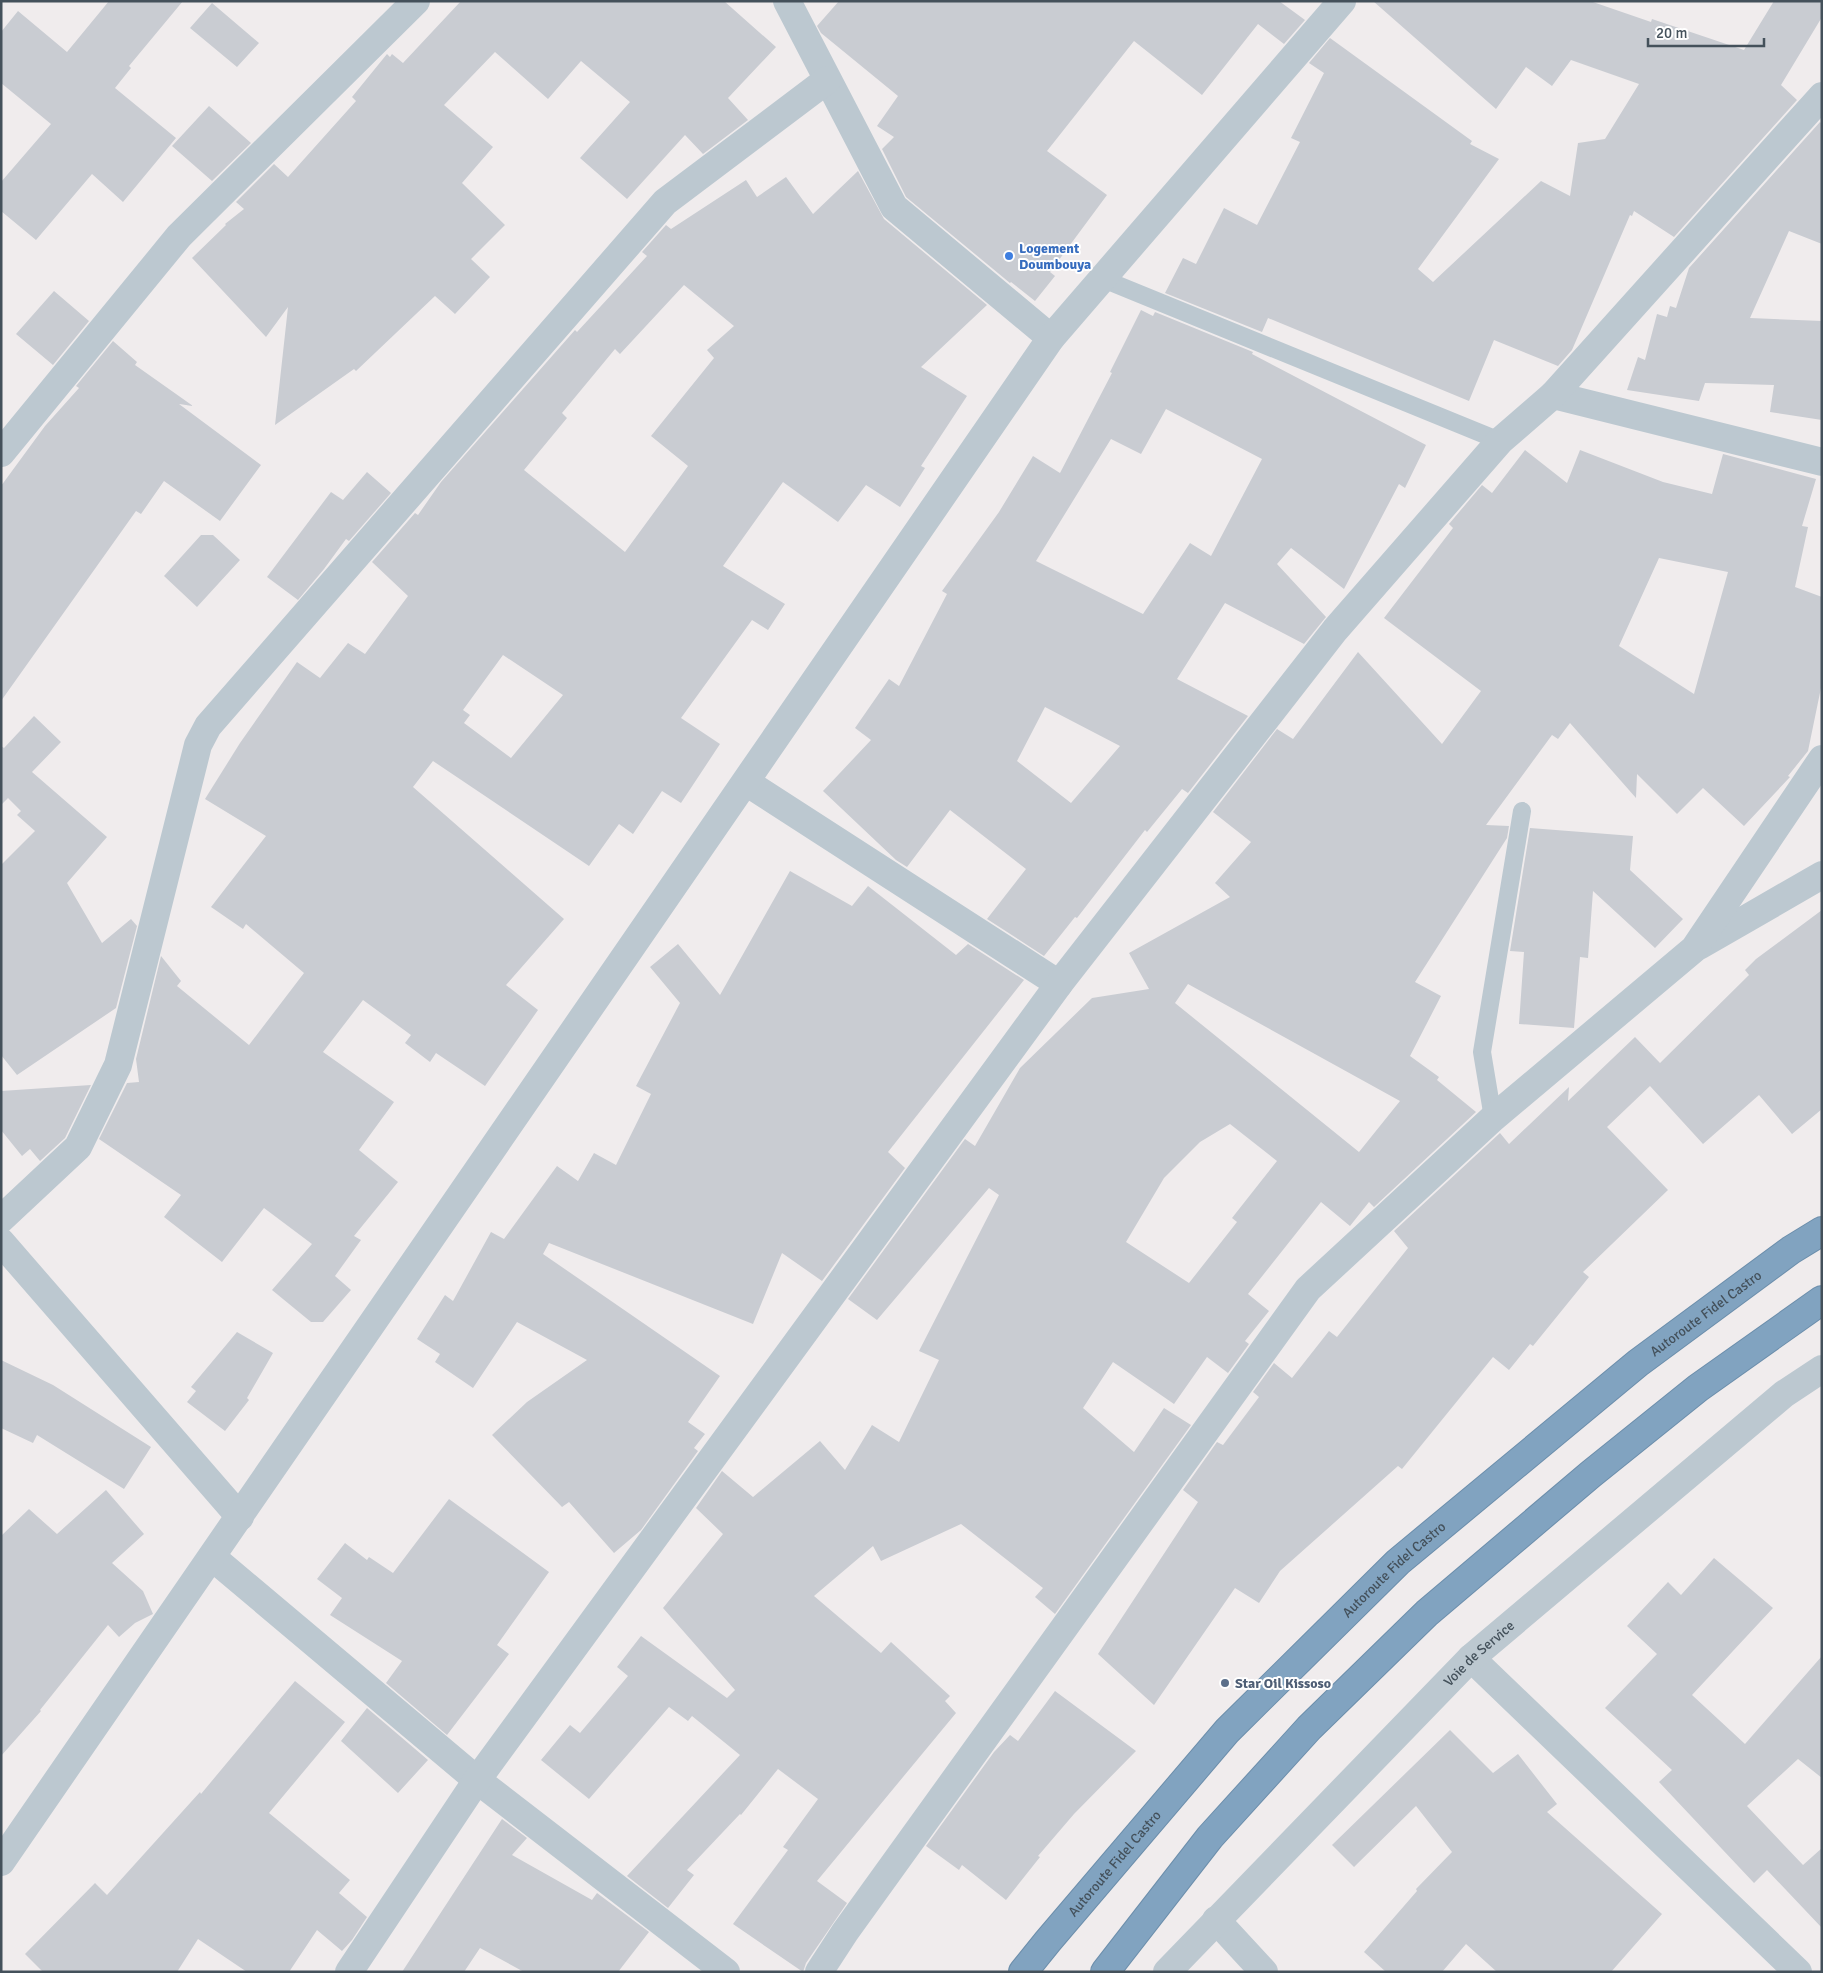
<svg xmlns="http://www.w3.org/2000/svg" width="1823" height="1973" viewBox="0 0 1823 1973" font-family="Signika,sans-serif">
<style>
.building{fill:#c9ccd2;fill-rule:evenodd}
.lines{fill:none;stroke-linecap:round;stroke-linejoin:round}
.highway-casing{stroke:#6c8eab;stroke-width:30}
.lane{stroke:#bcc8d0;stroke-width:18}
.street{stroke:#bcc8d0;stroke-width:28}
.highway{stroke:#81a3c0;stroke-width:28}
.shop-dot{fill:#3f7fe0;stroke:#fff;stroke-width:2}
.service-dot{fill:#5c6f8a;stroke:#fff;stroke-width:2}
.labels{text-anchor:middle;stroke-width:4;stroke-linejoin:round;paint-order:stroke}
.shop-label{font-size:14px;font-weight:bold;fill:#366cbe;stroke:#fff;text-anchor:start}
.street-label{font-size:14px;fill:#44515b;stroke:#fff}
.service-label{font-size:14px;font-weight:bold;fill:#4e5e75;stroke:#fff;text-anchor:start}
</style>
<rect width="100%" height="100%" fill="#f0eced"/>
<path class="building" d="M109,1H183L129,66L131,68L115,88L176,138L123,202L92,174L36,240L1,211V182L51,124L1,83V32L18,11L67,52Z
M461,1H724L776,47L728,98L748,120L703,154L685,135L627,199L580,158L630,102L581,61L548,99L495,52L444,105L493,147L462,183L505,225L471,259L490,277L455,314L435,296L356,371L354,369L275,425L288,307L266,337L192,258L226,225L225,224L244,209L236,202L274,164L288,177L356,101L352,97L387,54L390,57L392,54L403,63Z
M839,1H1279L1305,20L1284,44L1258,24L1202,95L1134,41L1047,151L1107,195L1050,272L1055,276L1035,301L1011,282L1010,283L906,197L882,149L894,137L877,126L898,96L821,33L817,26Z
M1373,1H1590L1651,22L1652,19L1744,50L1774,1H1822V17L1781,85L1797,100L1674,237L1634,211L1632,216L1630,215L1572,350L1558,366L1494,340L1469,401L1268,318L1262,332L1165,293L1183,258L1196,264L1224,208L1257,225L1300,142L1291,138L1324,73L1309,63L1330,38L1472,141L1470,144L1499,159L1418,269L1433,282L1541,181L1570,196L1578,143L1605,139L1639,84L1571,60L1552,86L1526,67L1496,109Z
M212,3L259,43L237,67L190,28Z
M209,106L251,143L212,181L172,146Z
M1820,122L1822,124V244L1789,231L1750,318L1822,321V420L1770,412L1774,385L1705,383L1699,401L1627,390L1638,357L1645,360L1657,314L1667,317L1670,306L1676,308L1689,268Z
M858,171L884,219L987,305L921,367L967,396L921,466L925,468L900,507L866,485L838,522L783,482L723,566L785,604L768,630L752,620L681,718L720,744L681,803L662,791L633,834L619,824L589,866L433,761L413,787L564,919L506,985L538,1010L485,1086L436,1053L430,1062L405,1043L411,1035L363,1000L323,1052L394,1102L359,1150L398,1182L354,1236L361,1240L335,1276L351,1290L323,1322H311L272,1290L312,1244L264,1208L222,1262L164,1217L181,1195L99,1139L127,1083L139,1082L136,1059L161,956L181,981L177,986L249,1045L304,973L246,924L243,929L211,907L266,836L205,799L240,743L297,662L320,678L348,643L365,654L408,596L372,562L415,513L418,515L441,482L575,330L577,332L647,256L642,252L666,225L671,229L746,180L757,197L786,177L813,214ZM684,285L734,326L707,350L714,358L651,436L688,466L625,552L524,470L567,418L562,413L615,349L620,354ZM503,655L563,695L511,758L464,723L470,715L463,710Z
M54,291L89,321L53,365L16,334Z
M1141,310L1153,316L1155,312L1253,352L1252,354L1426,445L1405,488L1399,484L1344,589L1291,548L1277,564L1326,617L1304,644L1225,603L1177,679L1248,716L1188,793L1182,789L1147,832L1145,830L1077,918L1075,917L1044,956L987,919L1026,869L950,810L907,867L896,860L823,791L871,740L855,728L889,679L899,686L947,594L942,591L999,512L1033,456L1060,473L1112,373L1110,372ZM1166,409L1262,459L1211,556L1190,543L1143,614L1036,561L1111,439L1141,454ZM1045,707L1120,746L1071,803L1017,761Z
M113,341L137,362L135,365L193,406L179,404L261,465L220,521L164,481L141,514L136,511L1,701V486L45,426L79,388L76,386Z
M1525,450L1567,483L1580,450L1663,482L1712,494L1723,454L1816,479L1802,526L1808,527L1795,587L1822,597V683L1808,751L1788,776L1790,777L1744,826L1703,788L1677,814L1637,774L1636,798L1570,723L1558,739L1552,735L1486,825L1509,826L1507,838L1415,982L1441,996L1410,1056L1439,1077L1437,1080L1476,1112L1374,1207L1369,1202L1350,1226L1321,1202L1248,1294L1269,1311L1245,1341L1249,1344L1228,1373L1207,1357L1174,1404L1113,1362L1083,1408L1134,1452L1164,1408L1191,1425L1055,1614L1035,1597L1043,1588L961,1524L881,1561L873,1546L814,1596L881,1653L891,1642L950,1696L945,1701L956,1713L817,1881L847,1903L806,1963L803,1972L733,1924L788,1850L783,1847L818,1799L778,1769L741,1815L740,1814L687,1870L694,1875L668,1908L627,1876L740,1755L692,1716L688,1721L669,1707L589,1799L541,1760L570,1725L580,1733L628,1676L617,1667L641,1636L727,1698L735,1690L663,1608L723,1534L696,1508L722,1471L753,1497L820,1441L845,1470L872,1425L899,1442L939,1360L919,1351L999,1195L989,1188L877,1320L848,1299L965,1139L975,1146L1020,1068L1092,998L1149,989L1129,953L1230,897L1215,883L1251,842L1213,812L1277,729L1293,739L1358,652L1442,744L1481,691L1384,618L1453,528L1449,524L1482,485L1492,493ZM1659,558L1728,572L1694,694L1619,646ZM1188,984L1400,1101L1359,1152L1175,1003ZM1230,1124L1277,1161L1232,1218L1237,1222L1189,1283L1126,1242L1164,1178L1200,1142Z
M367,472L391,493L349,541L346,539L324,569L298,600L267,577L331,492L343,500Z
M201,535H213L240,560L197,607L164,576Z
M34,716L61,742L32,772L107,837L67,883L102,943L131,919L137,926L116,1008L17,1075L1,1055V865L35,831L17,815L21,811L8,798L1,805V746L4,748Z
M1530,828L1633,836L1630,870L1683,919L1655,948L1593,891L1588,958L1580,957L1574,1028L1519,1024L1524,952L1510,951Z
M790,871L852,906L868,886L956,955L968,944L1024,980L888,1152L905,1168L822,1281L782,1253L753,1324L549,1243L543,1254L720,1376L688,1422L705,1434L694,1448L698,1451L641,1530L614,1553L569,1502L562,1507L492,1435L527,1402L587,1360L517,1322L473,1388L435,1362L440,1354L417,1339L445,1295L453,1301L491,1232L504,1239L557,1166L578,1181L594,1153L616,1165L651,1094L636,1086L680,1003L650,967L678,944L720,995Z
M1822,910V1109L1792,1134L1759,1095L1703,1144L1650,1086L1607,1127L1668,1190L1583,1272L1589,1277L1533,1346L1530,1344L1509,1370L1493,1357L1402,1469L1398,1466L1280,1571L1259,1603L1235,1588L1154,1705L1098,1654L1198,1502L1183,1490L1217,1442L1223,1445L1259,1397L1253,1392L1274,1363L1292,1378L1329,1331L1337,1337L1408,1248L1394,1231L1500,1133L1509,1144L1569,1087L1568,1101L1635,1037L1660,1063L1749,975L1745,970L1756,959Z
M91,1085L65,1138L40,1161L30,1149L22,1156L1,1130V1091Z
M237,1332L273,1353L247,1398L249,1400L225,1431L187,1402L196,1391L191,1387Z
M1,1360L53,1385L151,1447L124,1489L37,1435L33,1443L1,1428Z
M106,1490L144,1534L112,1563L143,1591L153,1614L135,1623L119,1637L108,1625L40,1710L41,1711L1,1756V1536L29,1509L57,1534Z
M449,1499L549,1572L497,1645L509,1654L447,1735L386,1683L402,1661L330,1615L342,1598L317,1579L345,1543L367,1560L369,1557L393,1573Z
M1714,1558L1773,1608L1692,1695L1745,1744L1822,1656V1778L1798,1759L1747,1806L1803,1865L1822,1848V1928L1767,1870L1754,1883L1659,1782L1672,1770L1605,1708L1657,1654L1627,1626L1668,1582L1681,1595Z
M295,1681L345,1722L269,1813L350,1880L339,1893L367,1917L352,1940L342,1951L317,1930L289,1972H247L198,1939L177,1972H43L25,1954L95,1883L107,1895L200,1792L201,1794Z
M1055,1691L1136,1751L1074,1814L1038,1856L1040,1857L1006,1900L962,1865L959,1870L926,1846L994,1752L1010,1735L1018,1741Z
M367,1708L428,1760L398,1793L341,1741Z
M1450,1730L1493,1773L1518,1754L1557,1804L1547,1812L1662,1914L1611,1972H1497L1466,1944L1442,1972H1386L1364,1952L1417,1891L1416,1889L1452,1852L1416,1806L1354,1867L1332,1845Z
M502,1819L527,1838L512,1855L592,1900L597,1893L649,1932L618,1972H524L480,1948L464,1972H402Z"/>
<g class="lines">
<defs>
<g id="highway">
<path id="s2" d="M1023,1972L1048,1941L1227,1731L1398,1562L1638,1363L1791,1250L1822,1231"/>
<path d="M1105,1972L1210,1837L1309,1728L1427,1613L1591,1474L1698,1388L1822,1300"/>
</g>
</defs>
<use href="#highway" class="highway-casing"/>
<path class="lane" d="M1103,279L1500,441
M1493,1118L1482,1052L1522,811"/>
<g class="street">
<path d="M787,1L894,207L1051,338"/>
<path d="M1553,395L1822,462"/>
<path d="M1,453L179,236L416,1"/>
<path d="M746,782L1059,984"/>
<path d="M1699,946L1822,875"/>
<path d="M1,1219L78,1147L118,1065L198,745L208,726L665,202L827,80"/>
<path d="M1,1242L240,1517"/>
<path d="M212,1557L477,1780L726,1972"/>
<path d="M1471,1658L1798,1972"/>
<path d="M1,1862L1051,338L1342,1"/>
<path d="M1216,1920L1264,1972"/>
<path d="M349,1972L477,1780L1059,984L1335,630L1500,441L1553,395L1822,96"/>
<path d="M819,1972L845,1932L1308,1289L1493,1118L1694,949L1822,759"/>
<path id="s1" d="M1167,1972L1471,1658L1784,1394L1822,1369"/>
</g>
<use href="#highway" class="highway"/>
</g>
<circle class="shop-dot" cx="1009" cy="256" r="5"/>
<circle class="service-dot" cx="1225" cy="1683" r="5"/>
<g class="labels">
<g class="shop-label">
<text x="1019" y="253">Logement<tspan x="1019" dy="16">Doumbouya</tspan></text>
</g>
<g class="street-label">
<text dy="5" stroke="none"><textPath href="#s2" startOffset="952">Autoroute Fidel Castro</textPath></text>
<text dy="5" stroke="none"><textPath href="#s2" startOffset="548">Autoroute Fidel Castro</textPath></text>
<text dy="5" stroke="none"><textPath href="#s1" startOffset="446">Voie de Service</textPath></text>
<text dy="5" stroke="none"><textPath href="#s2" startOffset="142">Autoroute Fidel Castro</textPath></text>
</g>
<g class="service-label">
<text x="1235" y="1688">Star Oil Kissoso</text>
</g>
</g>
<rect width="1823" height="1973" fill="none" stroke="#44515b" stroke-width="5"/>
<path d="M1648 38v8h116v-8" fill="none" stroke="#44515b" stroke-width="2.5"/>
<text x="1656" y="38" font-size="15" fill="#44515b" stroke="#ffffff" stroke-width="4" paint-order="stroke">20 m</text>
</svg>
